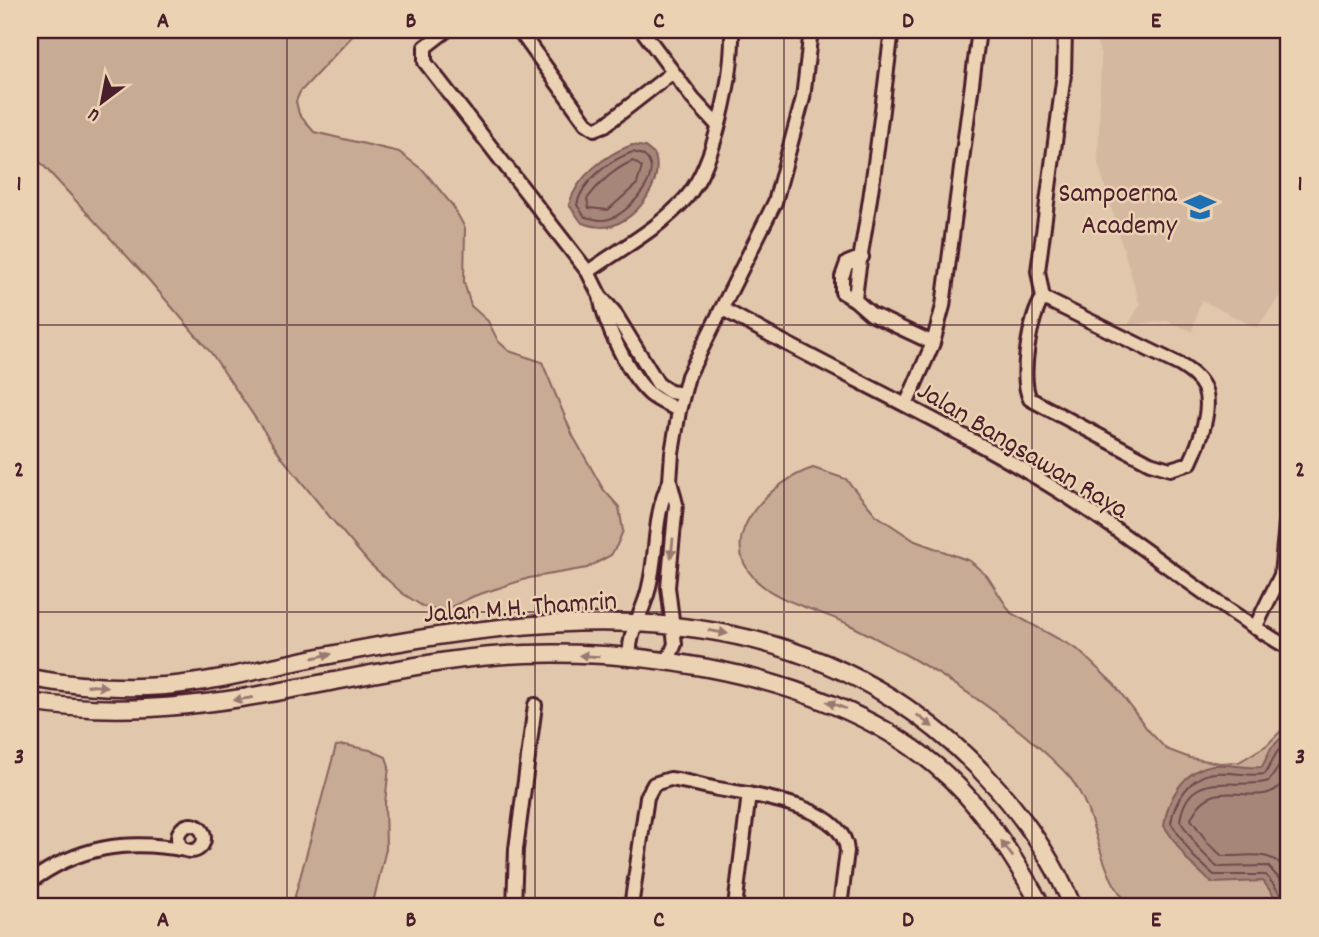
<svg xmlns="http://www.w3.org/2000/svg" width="1319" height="937" viewBox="0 0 1319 937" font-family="Dekko,sans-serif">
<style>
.built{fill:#d4b9a0}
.green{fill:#c8ab95;stroke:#896560;stroke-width:2}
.water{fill:#a7867a;stroke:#825d5a;stroke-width:2}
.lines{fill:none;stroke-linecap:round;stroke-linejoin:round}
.shore{stroke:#6f484b;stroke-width:2}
.minor-casing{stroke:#4a1f2b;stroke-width:18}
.major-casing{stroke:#4a1f2b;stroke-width:21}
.minor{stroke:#ebd2b3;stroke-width:12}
.major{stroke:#ebd2b3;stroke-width:16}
.oneway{fill:#9a786f}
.grid{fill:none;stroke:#4a1f2b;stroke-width:2;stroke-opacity:0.55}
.labels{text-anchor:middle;stroke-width:5;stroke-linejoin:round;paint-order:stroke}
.poi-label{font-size:28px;fill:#4a1f2b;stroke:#ebd2b3;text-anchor:end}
.street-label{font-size:28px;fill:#4a1f2b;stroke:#ebd2b3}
.neatline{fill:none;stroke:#4a1f2b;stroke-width:2.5}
.grid-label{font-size:23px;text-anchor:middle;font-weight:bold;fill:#4a1f2b}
</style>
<rect width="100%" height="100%" fill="#e1c7ab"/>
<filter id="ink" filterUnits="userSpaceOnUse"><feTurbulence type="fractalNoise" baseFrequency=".0143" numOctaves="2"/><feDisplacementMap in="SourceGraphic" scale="14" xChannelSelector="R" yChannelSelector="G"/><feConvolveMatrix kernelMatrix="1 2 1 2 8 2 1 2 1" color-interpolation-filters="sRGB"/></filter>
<g filter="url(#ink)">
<path class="built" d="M1094,30H1289V252L1284,267L1288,285L1257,328L1201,300L1192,331L1167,321L1128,325L1140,305L1098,163L1101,56Z"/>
<path class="green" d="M30,30H358L300,92L296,101L299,114L314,132L399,152L424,171L453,206L465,228L464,282L471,306L488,321L498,341L509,351L542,362L573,436L603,489L619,507L623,531L617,545L611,555L587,568L529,578L474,596L445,610L424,607L402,593L369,563L329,516L283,459L212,354L148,279L30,151Z
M813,468L846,479L876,515L915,541L970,561L987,576L1011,613L1077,649L1114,684L1148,730L1166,749L1190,758L1220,763L1239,762L1267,745L1289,723V907H1132C1093,872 1101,808 1064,771C1002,709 927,664 850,625C820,610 777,603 754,578C714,535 772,481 813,468Z
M345,745L370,750L386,757L389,767L385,803L386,849L372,907H292L336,746Z"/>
<path class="water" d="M632,145L645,147L655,155C663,182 640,215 614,225C603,229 592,226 582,223L569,205C576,177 605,155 632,145Z
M1289,730V902L1282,907L1263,881L1212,883L1188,861L1164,826C1167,800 1183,770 1213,765C1228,763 1246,769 1262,767L1271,748Z"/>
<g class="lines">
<path class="shore" d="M633,152L643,155C666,172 631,210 612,218C603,222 594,219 585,217L577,205C581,182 611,159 633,152Z
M633,161L642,167L637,184L608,210L589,208L587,199C598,184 615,168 633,161Z
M1289,752L1269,781C1235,791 1188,766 1180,821L1200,850L1217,867L1268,866L1289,890
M1289,772C1267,823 1215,764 1191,819L1208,843L1222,856C1248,857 1272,848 1289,873
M1287,907L1286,901L1266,875H1214L1193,856L1171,823C1174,801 1191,775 1215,773C1232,771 1248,777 1265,774L1277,752L1289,740"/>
<defs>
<path id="minor" d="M447,30L425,47V62L588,272L600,296L614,312L658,384L670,392L683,394
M519,30L586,123L595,129L605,125L673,72
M642,30L693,99L718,126
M862,257L847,263L842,277V292L855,300C858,264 866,228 871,192C879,138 885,84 892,30
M588,272C620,249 660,228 686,198C716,163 733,75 732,30
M600,296C605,325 628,374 650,394C658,401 670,405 679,411
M1043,298L1180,365C1189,371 1199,377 1204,388C1213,408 1199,444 1190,463L1170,469L1150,463L1030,399C1019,378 1030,316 1043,298Z
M1043,298L1038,271L1064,74L1065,30
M855,300L871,314L933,343
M723,309C836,373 955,425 1065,495C1141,543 1210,603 1289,648
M906,405L933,343L943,306L979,30
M1255,628L1281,575L1289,493
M630,659C627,631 644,613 649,587C658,550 653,515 670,481
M667,663L675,644L668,587L676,504L670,481L672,453L679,411L688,376L775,202L803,98L811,30
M178 838a13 13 0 1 1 26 0a13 13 0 1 1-26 0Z
M30,882C78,846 127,839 186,850
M514,907L516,849L535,705
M631,907L647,797L654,784L670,779C686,781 702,786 718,789C752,795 844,805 847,851L840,907
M735,907L749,794"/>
<path id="major" d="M30,678C74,686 119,689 164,686C219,682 275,665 330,655C517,618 722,591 892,698C970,748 1037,822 1073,907
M30,702C179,726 310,680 455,660C603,639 819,667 935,765C981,803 1013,856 1042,907"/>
</defs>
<use href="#minor" class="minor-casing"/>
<use href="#major" class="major-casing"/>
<use href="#minor" class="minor"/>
<use href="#major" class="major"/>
</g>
<defs><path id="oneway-solid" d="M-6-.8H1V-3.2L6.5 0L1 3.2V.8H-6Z" transform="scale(1.75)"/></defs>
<g class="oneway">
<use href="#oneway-solid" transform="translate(672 548) rotate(96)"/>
<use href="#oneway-solid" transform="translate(718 632) rotate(10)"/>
<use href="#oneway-solid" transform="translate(322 656) rotate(-11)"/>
<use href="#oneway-solid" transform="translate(589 656) rotate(-176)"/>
<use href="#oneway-solid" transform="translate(97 686) rotate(4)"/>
<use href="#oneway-solid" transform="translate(243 699) rotate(171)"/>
<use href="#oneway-solid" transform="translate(836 705) rotate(-159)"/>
<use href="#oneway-solid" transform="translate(925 721) rotate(38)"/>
<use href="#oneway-solid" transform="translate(1007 849) rotate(-126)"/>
</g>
</g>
<path class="grid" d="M287,30V907M535,30V907M784,30V907M1032,30V907M30,325H1289M30,612H1289"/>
<defs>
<symbol id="school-bare" viewBox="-9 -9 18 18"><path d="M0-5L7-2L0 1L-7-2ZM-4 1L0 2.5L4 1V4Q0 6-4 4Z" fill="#1f6fb2" stroke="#ebd2b3" stroke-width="2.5" paint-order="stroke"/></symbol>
</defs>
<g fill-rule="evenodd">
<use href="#school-bare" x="1178" y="185" width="44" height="44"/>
</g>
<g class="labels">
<g class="poi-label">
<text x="1177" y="201">Sampoerna<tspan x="1177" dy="32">Academy</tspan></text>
</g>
<g class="street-label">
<text transform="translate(1024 448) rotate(31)" y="10">Jalan Bangsawan Raya</text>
<text transform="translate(520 605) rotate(-4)" y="10">Jalan M.H. Thamrin</text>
</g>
</g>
<rect width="1319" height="937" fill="none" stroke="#ebd2b3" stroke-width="77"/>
<g transform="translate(102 102) rotate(212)" stroke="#ebd2b3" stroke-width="5" paint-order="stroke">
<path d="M0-5L12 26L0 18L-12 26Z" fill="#4a1f2b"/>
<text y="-10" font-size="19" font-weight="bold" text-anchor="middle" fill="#4a1f2b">U</text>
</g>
<rect x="38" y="38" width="1242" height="860" class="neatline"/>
<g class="grid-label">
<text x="163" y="27">A</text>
<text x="411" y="27">B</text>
<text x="659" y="27">C</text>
<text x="908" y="27">D</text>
<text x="1156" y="27">E</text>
<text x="19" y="190">1</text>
<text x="1300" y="190">1</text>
<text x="19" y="476">2</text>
<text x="1300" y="476">2</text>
<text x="19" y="763">3</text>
<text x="1300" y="763">3</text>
<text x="163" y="926">A</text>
<text x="411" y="926">B</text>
<text x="659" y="926">C</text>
<text x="908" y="926">D</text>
<text x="1156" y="926">E</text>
</g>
</svg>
